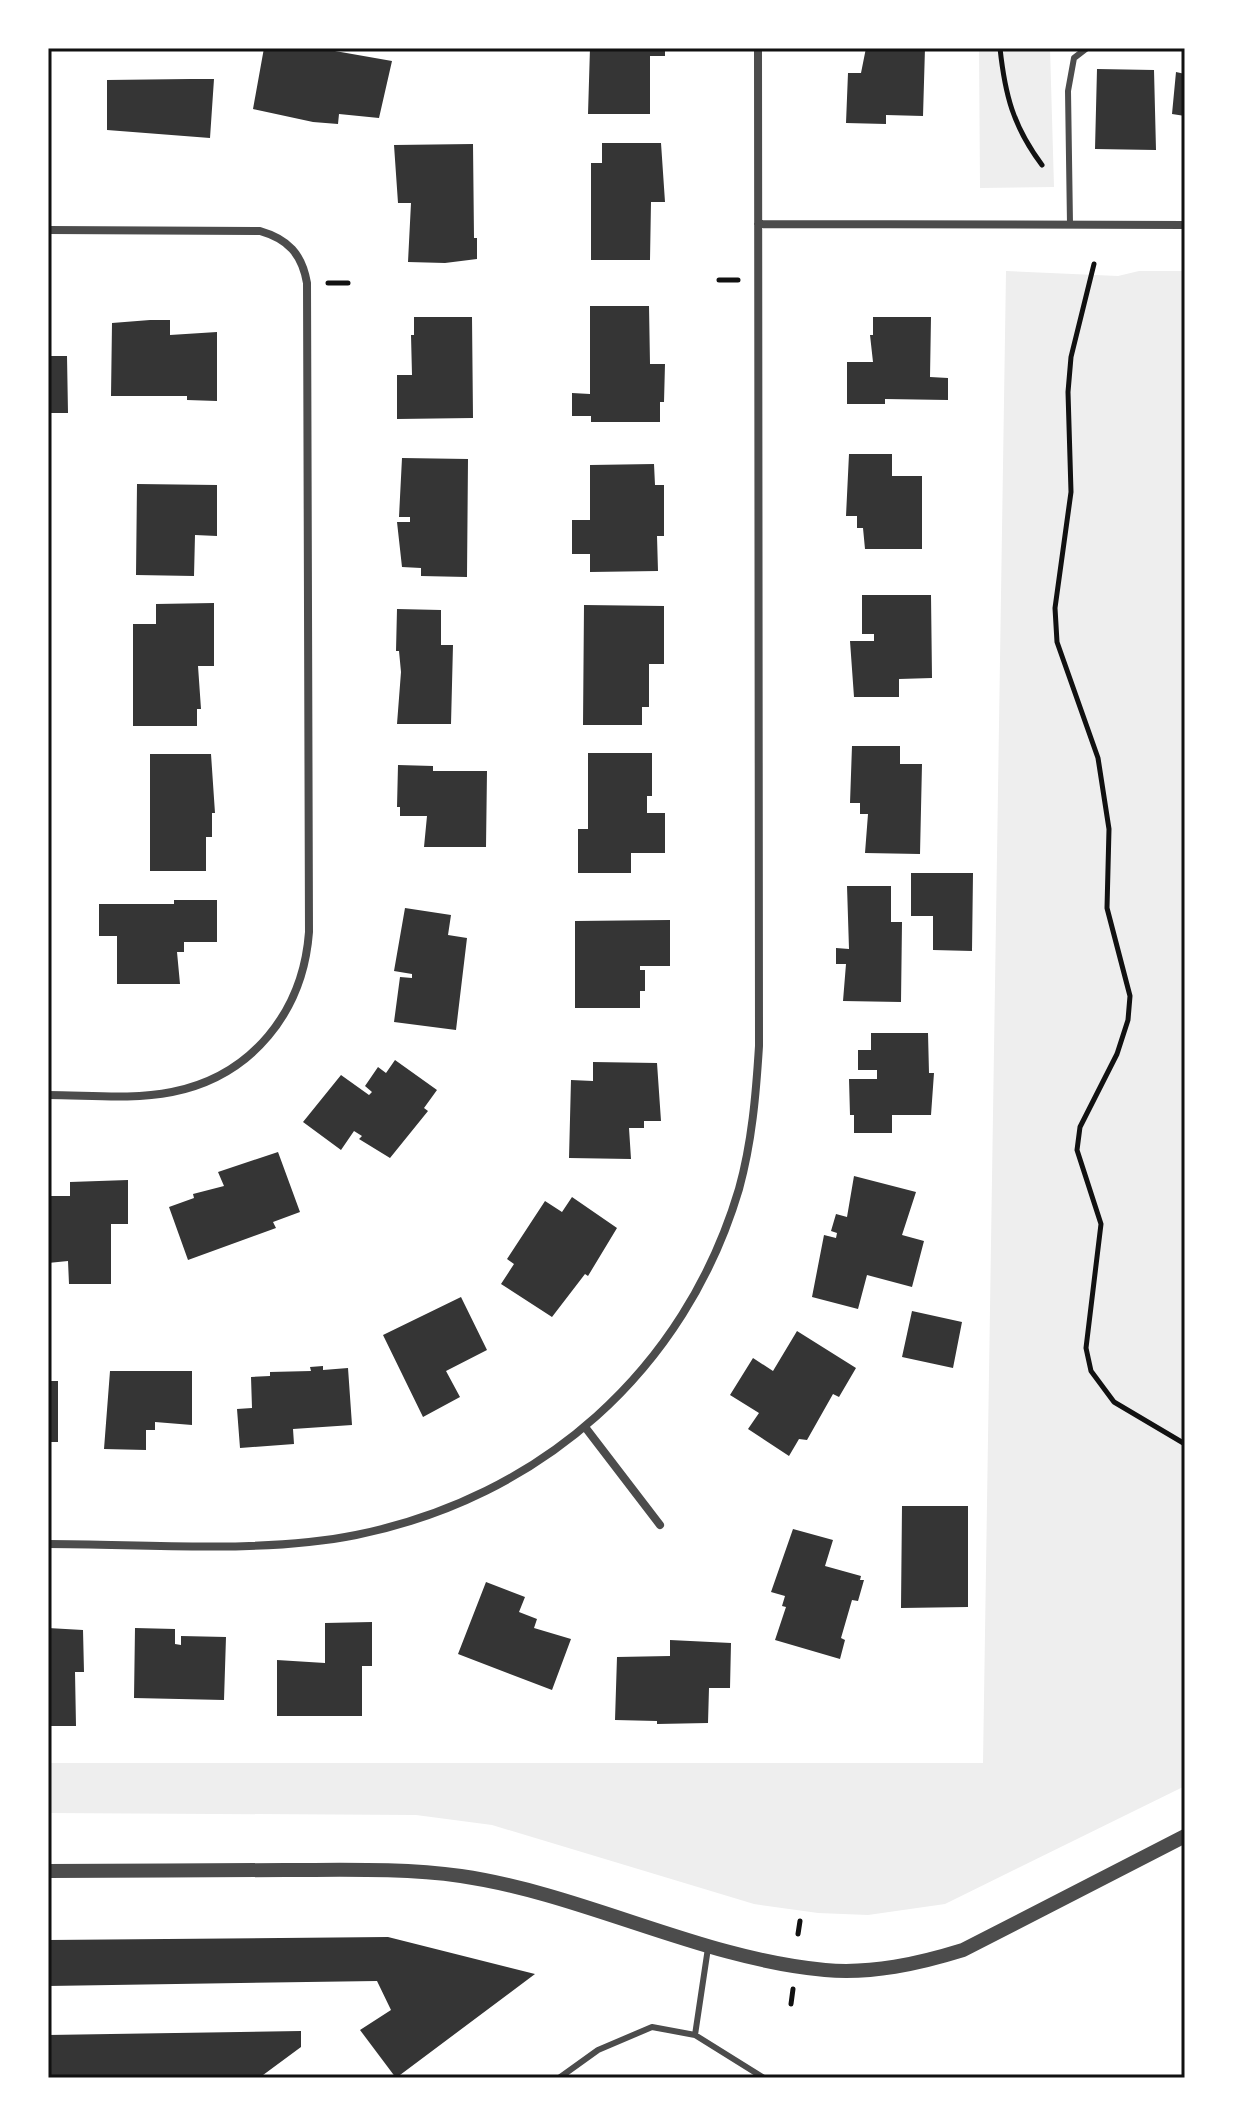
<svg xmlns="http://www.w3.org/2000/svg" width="1233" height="2126" viewBox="0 0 1233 2126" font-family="Roboto,sans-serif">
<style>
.green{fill:#eee}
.building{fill:#353535}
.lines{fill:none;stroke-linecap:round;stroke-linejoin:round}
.path{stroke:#111;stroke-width:5}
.service{stroke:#4c4c4c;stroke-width:6}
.minor{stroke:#4c4c4c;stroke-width:8}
.tertiary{stroke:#4c4c4c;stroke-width:14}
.neatline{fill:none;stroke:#111;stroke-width:3}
</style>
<rect width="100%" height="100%" fill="#fff"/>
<path class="green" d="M979,48H1050L1054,187L980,188Z
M1006,271L1118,276L1139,271H1185V1786L945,1904L868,1915L818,1913L754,1904L492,1825L416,1815L48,1813V1763H983Z"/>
<path class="building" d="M264,48H336L335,51L392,61L379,118L339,114L338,124L313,122L253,109Z
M590,48H665V56H650V114H588Z
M866,48H925L923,116L886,115V124L846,123L848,73H861Z
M48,55H51V112H48Z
M1097,69L1154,70L1156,150L1095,149Z
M1176,72L1185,74V116L1172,114Z
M190,79H214L210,138L107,130V80Z
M602,143H661L665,202H651L650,260H591V163H602Z
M473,144L474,238H477V259L445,263L408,262L411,203H398L394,145Z
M590,306H649L650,364H665L664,402H660V422H591V416H572V393L590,394Z
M414,317H472L473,418L397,419V375H412L411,335H414Z
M873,317H931L930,377L948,378V400L885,399V404H847V362H873L870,335H873Z
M150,320H170V335L217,332V401L187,400V396H111L112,323Z
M48,356H67L68,413H48Z
M849,454H892V476H922V549H865L863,528H857V516H846Z
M402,458L468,459L467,577L421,576V568L402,567L397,522H410V517H399Z
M654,464L655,485H664V536H657L658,571L590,572V554H572V520H590V465Z
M137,484L217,485V536L195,535L194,576L136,575Z
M862,595H931L932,678L899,679V697H854L850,641H874V634H862Z
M214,603V666H198L201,709H197V726H133V624H156V604Z
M584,605L664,606V664H649V707H642V725H583Z
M397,609L441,610V645H453L451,724H397L401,672L399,651H396Z
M852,746H900V764H922L920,854L865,853L868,814H860V803H850Z
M588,753H652V796H647V813H665V853H631V873H578V829H588Z
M150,754H211L215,813H212V837H206V871H150Z
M398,765L433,766V771H487L486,847H424L427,816H400V807H397Z
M911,873H973L972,951L933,950V916H911Z
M847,886H891V922H902L901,1002L843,1001L846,964H836V948L849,949Z
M174,900H217V942H184V952H177L180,984H117V936H99V904H174Z
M405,908L451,915L448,935L467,938L456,1030L394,1022L400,977L412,978V974L394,971Z
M670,920V966H640V970H645V991H640V1008H575V921Z
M871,1033H928L929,1073H934L931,1115H892V1133H854V1115H850L849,1079H877V1070H858V1050H871Z
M395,1060L437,1090L424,1108L428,1111L390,1158L359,1139L362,1136L354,1131L341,1150L303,1122L341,1075L369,1095L372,1092L365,1086L378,1067L386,1073Z
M593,1062L657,1063L661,1121H644V1128H629L631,1159L569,1158L571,1080L593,1081Z
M278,1152L300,1212L273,1222L276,1228L188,1260L169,1207L194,1198L193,1194L224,1186L218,1172Z
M854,1176L916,1192L902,1235L924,1241L912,1287L867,1275L858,1309L812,1297L824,1235L836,1238L837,1233L831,1231L836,1214L847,1217Z
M128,1180V1224H111V1284H69L68,1261L48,1263V1196H70V1182Z
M572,1197L617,1228L588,1276L585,1274L552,1317L501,1284L514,1264L507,1259L545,1201L562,1212Z
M461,1297L487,1350L446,1371L460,1397L423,1417L383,1335Z
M912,1311L962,1322L953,1368L902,1357Z
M797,1331L856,1368L839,1397L833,1394L807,1440L799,1439L789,1456L748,1429L759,1413L730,1395L753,1358L773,1371Z
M323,1366V1370L348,1368L352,1425L293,1429L294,1444L240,1448L237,1409L252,1408L251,1377L270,1376V1372L311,1371L310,1367Z
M110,1371H192V1425L155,1422V1430H146V1450L104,1449Z
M48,1381H58V1442H48Z
M902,1506H968V1607L901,1608Z
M793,1529L833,1540L825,1566L861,1576L860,1580H864L858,1601L852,1600L841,1638L845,1640L840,1659L775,1640L786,1607L782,1606L785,1596L771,1592Z
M486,1582L525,1597L519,1612L537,1619L534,1628L571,1639L552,1690L458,1654Z
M372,1622V1666H362V1716H277V1660L325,1663V1623Z
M48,1628L83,1630L84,1672H75L76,1726H48Z
M135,1628L175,1629V1644L181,1645V1636L226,1637L224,1700L134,1698Z
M670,1640L731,1643L730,1688H709L708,1723L657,1724V1721L615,1720L617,1657L670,1656Z
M388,1937L535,1974L396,2078L360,2030L391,2010L377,1981L48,1986V1940Z
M301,2031V2047L259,2078H48V2035Z"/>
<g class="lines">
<path class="path" d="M1000,48C1005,95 1013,126 1042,165
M1094,264L1071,357L1068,392L1071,492L1055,608L1057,642L1098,758L1109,829L1107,908L1130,996L1128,1020L1117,1054L1080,1127L1077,1150L1101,1224L1086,1348L1091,1371L1114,1402L1185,1444
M719,280H738
M328,283H348
M798,1934L800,1921
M791,2004L793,1989"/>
<path class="service" d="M1070,224L1068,91L1074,58L1087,48
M708,1948L695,2035L764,2078
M559,2078L598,2050L652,2027L695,2035"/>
<path class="minor" d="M758,224L1185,225
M48,230L260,231C288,239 302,254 307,283L309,932C303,1012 252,1076 172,1092C132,1100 88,1095 48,1095
M585,1427L660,1525
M48,1544C145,1544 261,1554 356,1535C540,1498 685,1371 739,1189C752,1142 756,1094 759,1046L758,48"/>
<path class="tertiary" d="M48,1871C127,1871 206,1870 285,1870C344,1870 403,1868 461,1876C584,1894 702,1959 825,1970C872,1974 918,1964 963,1950L1185,1836"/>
</g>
<rect width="1233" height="2126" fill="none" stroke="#ffffff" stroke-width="100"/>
<rect x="50" y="50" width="1133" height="2026" class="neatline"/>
</svg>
